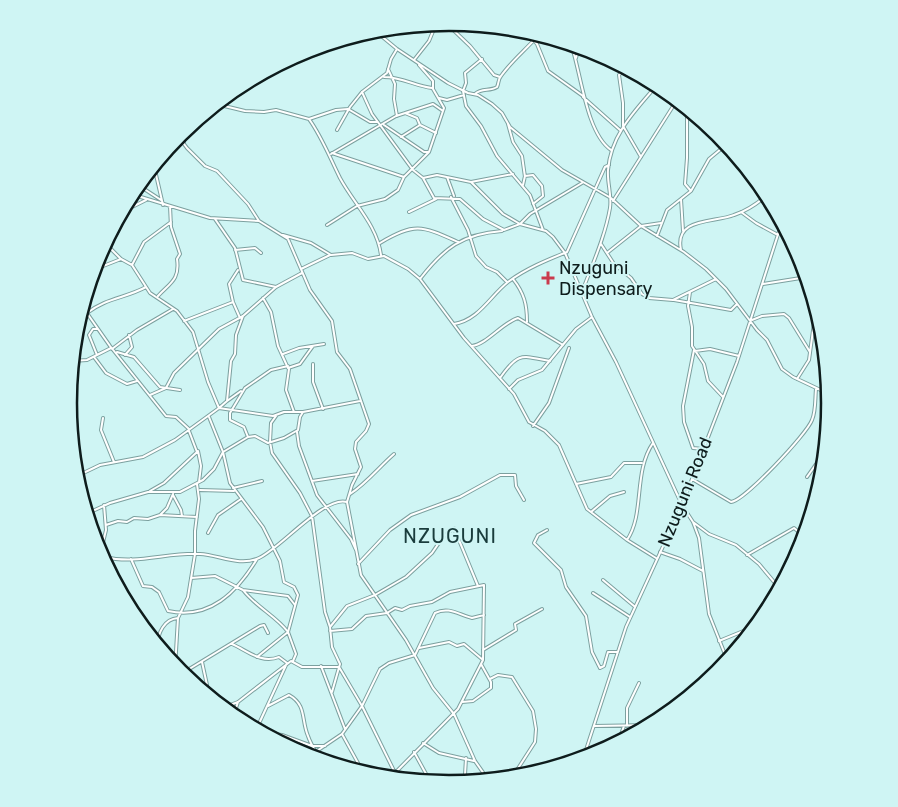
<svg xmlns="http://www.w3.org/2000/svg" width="898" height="807" viewBox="0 0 898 807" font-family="Rubik,sans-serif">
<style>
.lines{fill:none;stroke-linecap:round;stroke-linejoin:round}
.minor-casing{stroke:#7ca09f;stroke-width:4}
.minor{stroke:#fff;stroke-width:2}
.poi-dot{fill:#ca3a4d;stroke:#cff5f4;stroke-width:2}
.labels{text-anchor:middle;stroke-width:4;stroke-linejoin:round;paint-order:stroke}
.poi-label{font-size:18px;fill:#0e1c1c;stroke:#cff5f4;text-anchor:start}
.street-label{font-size:18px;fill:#0e1c1c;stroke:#cff5f4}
.quarter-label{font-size:20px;letter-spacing:1px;fill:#1a3c3c;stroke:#cff5f4}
.rim{fill:none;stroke:#0e1c1c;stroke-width:2.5}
</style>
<rect width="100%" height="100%" fill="#cff5f4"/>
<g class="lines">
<defs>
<path id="minor" d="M446,23L470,46L494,75L500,77
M374,30L397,49L448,83L468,93L478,95L492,104L502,113L510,127L562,170L611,198L641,226L684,252L706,269L726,289L757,330L767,340L782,369L793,377L829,394
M525,30L537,44L548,71L583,96
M571,44C581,72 586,133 611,150
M576,58L579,47
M482,59L465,73L466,83L463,91L466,106L481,126L497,156L530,195L543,230
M414,60L429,41L436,24
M625,68L619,75L623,103V126L641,157
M388,69L395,84L394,99L397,116
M384,77C402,77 415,86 432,88
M362,92L372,114L413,170L423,178L434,198L460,199L483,219L504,230L520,224L546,231L553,237L565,253L592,317L616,362L682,505L693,522L709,534L736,545L759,564L780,589L765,601L768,611
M475,94C482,87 489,92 497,87C499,83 498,79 501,76C509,64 525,50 534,40
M583,97L620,130
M439,98L447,100L464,95
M216,104L245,111L264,112L276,110L309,119L336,110L348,109L370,122H378
M405,113L417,118L420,125
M687,116V158L685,184L691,191
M309,119C322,137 330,158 340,178C354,204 377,225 381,255
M508,124L513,142L522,156L525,177
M384,125L424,152H429
M337,130L350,107L362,92L387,73L391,59L397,49
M183,131L184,142
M178,136L187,148L205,166L217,171L248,204L259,221
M401,137L420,125L436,133
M332,153L404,177
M331,154L396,116L433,104L443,111
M154,166L163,205
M447,177L454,196
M423,178L437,175L471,182L513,174
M471,182L503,214L520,224L530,214L582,183
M138,185L161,200
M523,185L525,176L533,175L542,186L543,196L533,204
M131,194L210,218L259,221L288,239L310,290L332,321L337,352L350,369L369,424L366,431L356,442L355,449L361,467L352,485L347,502
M451,197L468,230L476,256L486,267L497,272L507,282
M681,199L683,231
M613,201L677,100
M122,212L146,200
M409,212L436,199
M741,212L756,223L778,235
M215,219L235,248L243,280L276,287
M171,222L144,242L132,265L150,293L177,311L193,332L208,382L219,408L227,401L231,361L235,354L236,335L243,316
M327,225L357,206L385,199L398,190L404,177L429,152L444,108L433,89V81L419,65
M283,235L311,243L331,255L352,253L368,259L384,256L408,269L420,279L464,338L514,394L529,422L545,431L559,445L587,509L627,540L656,558
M657,236L667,210L691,191L709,159L727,144
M105,243L121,259L132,265
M380,243C415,222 422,226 458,242
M601,244L614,264L631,278L642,294L649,298L673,300L716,279
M235,250L255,248L261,253
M681,250C674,217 714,223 734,215C746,211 758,203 767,195
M607,253L641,226L661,223
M301,269L330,255
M93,270L121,259
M238,270L229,284L233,302L240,318
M420,279C444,248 462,234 502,231
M513,279C524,293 527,304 527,322
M763,284L807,277
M582,292C592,265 605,237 610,208C612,195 607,183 608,170C611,134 635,111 657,85
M690,292L688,306L692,327V346L704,364L708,381L723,397
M158,296C170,283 180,280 177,259L180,254L171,227L170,206
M263,298L271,312L278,346L288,368L300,364L313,346
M674,300L731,310L737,304
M82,306L110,346L166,416L176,417L189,429
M87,313C106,298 126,298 146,287
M752,320L762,316L784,314L789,318L810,352
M184,321L233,302
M454,324C479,320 490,296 508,282C525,269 547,260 567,252L605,167L609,165
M472,346C487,344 502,323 518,318L563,345
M112,349L137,330L173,309
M694,350L683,406L684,422L693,448L703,449
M695,351L710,349L739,356
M117,352L134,357L160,387L180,390
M283,354L299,348L324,344
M97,355L89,335L93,329H97
M125,355L132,347L129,335
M94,357L106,373L127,384L137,381
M72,361L87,360L111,348
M313,364V382L323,409
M289,369L286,390L294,412
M500,378C519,351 522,356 550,361
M797,379L809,360L814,323L819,316
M509,389L518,380L542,370L576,329L592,317
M150,395L166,388L174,373L219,329L243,316L276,287L302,273
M227,401L241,391
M276,416L271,423L270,442L272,453L300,493L312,516L325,612L330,627L332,647L340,664L332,692
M103,418L101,430L114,462
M533,426L549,403L569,348
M297,432L299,446L317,495L351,539L356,550
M248,437L244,427L230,420V413L245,388L271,370L288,366
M198,451L201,466L199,482
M825,454V450
M75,477L100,465L143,457L175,440L219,408L273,416L284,412H303L360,401
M807,477L824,453
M692,479L731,502C744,501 807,434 812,420C816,411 815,398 816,389
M312,481L358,474
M576,484L611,477L624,463H642
M233,488L262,481
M200,490L234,491
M150,491L164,483L197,452L189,431
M350,494C367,483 379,467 394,454
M173,495L181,510L182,516
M104,505L106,530L100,555L105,557C136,565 168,552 200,554C219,555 240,567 259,558C281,548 325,495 347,502L361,575L406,640L433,688L454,714L475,761L489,781
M591,512L610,496L624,492
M86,514L110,503L148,492H180L203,480L214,469L223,452L209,417
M160,515L167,508L173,494
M693,522L699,538L709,614L728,662
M106,525L118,521L127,522L134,518L148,519L160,515L197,517
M547,530L538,535L534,543L561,570L566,587L586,616L592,652L600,668L604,666L608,652H618
M208,533L218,515L241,499
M627,540C645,514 633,472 653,443
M660,552L680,559L703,571
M747,555L794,528L800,533L807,530
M105,557V565
M131,559L143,586L152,587L159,592L168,611C210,620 237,592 257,559
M358,564L390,530L411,515L460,497L500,475H515L516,486L524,500
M191,578L215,576L243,590L288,596L295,605
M603,580L634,606
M777,586L783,584
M243,590C256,607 276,616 288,632L257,657
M593,593L630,617
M330,627L347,606L375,595L406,577L432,553L443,537L454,528L478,586
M330,631L352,629L366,616L387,613L395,608L402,610L410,606L432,602L450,592L484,585L483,660L458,709L389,779
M719,641L758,625
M232,644C248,651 261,664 279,657L287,663L256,730
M157,646C158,633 164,619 178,618
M419,648L449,642L457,646L464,644L483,660
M483,650L516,630L515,624L542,609
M293,661L296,654L288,632L298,595L294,587L284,582L280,561L263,527L230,483L223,452L248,437L255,436L268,443L284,438L298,430L300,417L303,412
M202,662L207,685L203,692
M321,666L345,729
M175,668L178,618L188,597L195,554V531L199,499L197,484
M181,674L260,626L264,625L268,633
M490,679L498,675L512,677L533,711L536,729L535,742L517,770L516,778
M462,702L473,701L491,688V682L481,664
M268,706L289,695C307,705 301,720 308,736C311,745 316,752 321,761
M222,708L238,702L291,661L302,667H339L362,706L398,779
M233,717L238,702
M594,726L651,725
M627,726V708L639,683
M259,732L282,735L312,746H325
M342,734L364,774
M423,743L439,753L474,761
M618,743L624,726
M414,752L431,783
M308,757L342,734L362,706L380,669L389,663L415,655L435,613C449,606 459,615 472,618L484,615
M583,759L626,627L682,505L737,362L782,222
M459,783L465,775L466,758"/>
</defs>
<use href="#minor" class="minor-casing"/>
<use href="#minor" class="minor"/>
</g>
<path class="poi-dot" d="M545.5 270.5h5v5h5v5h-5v5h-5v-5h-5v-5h5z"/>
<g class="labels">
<g class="poi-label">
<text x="559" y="274">Nzuguni<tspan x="559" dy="21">Dispensary</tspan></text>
</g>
<g class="street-label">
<text transform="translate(685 492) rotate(-68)" y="6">Nzuguni Road</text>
</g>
<g class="quarter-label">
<text x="450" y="543">NZUGUNI</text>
</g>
</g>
<path d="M0 0H898V807H0ZM77 403a372 372 0 1 1 744 0a372 372 0 1 1-744 0Z" fill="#cff5f4" fill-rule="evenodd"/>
<path class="rim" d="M77 403a372 372 0 1 1 744 0a372 372 0 1 1-744 0Z"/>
</svg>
